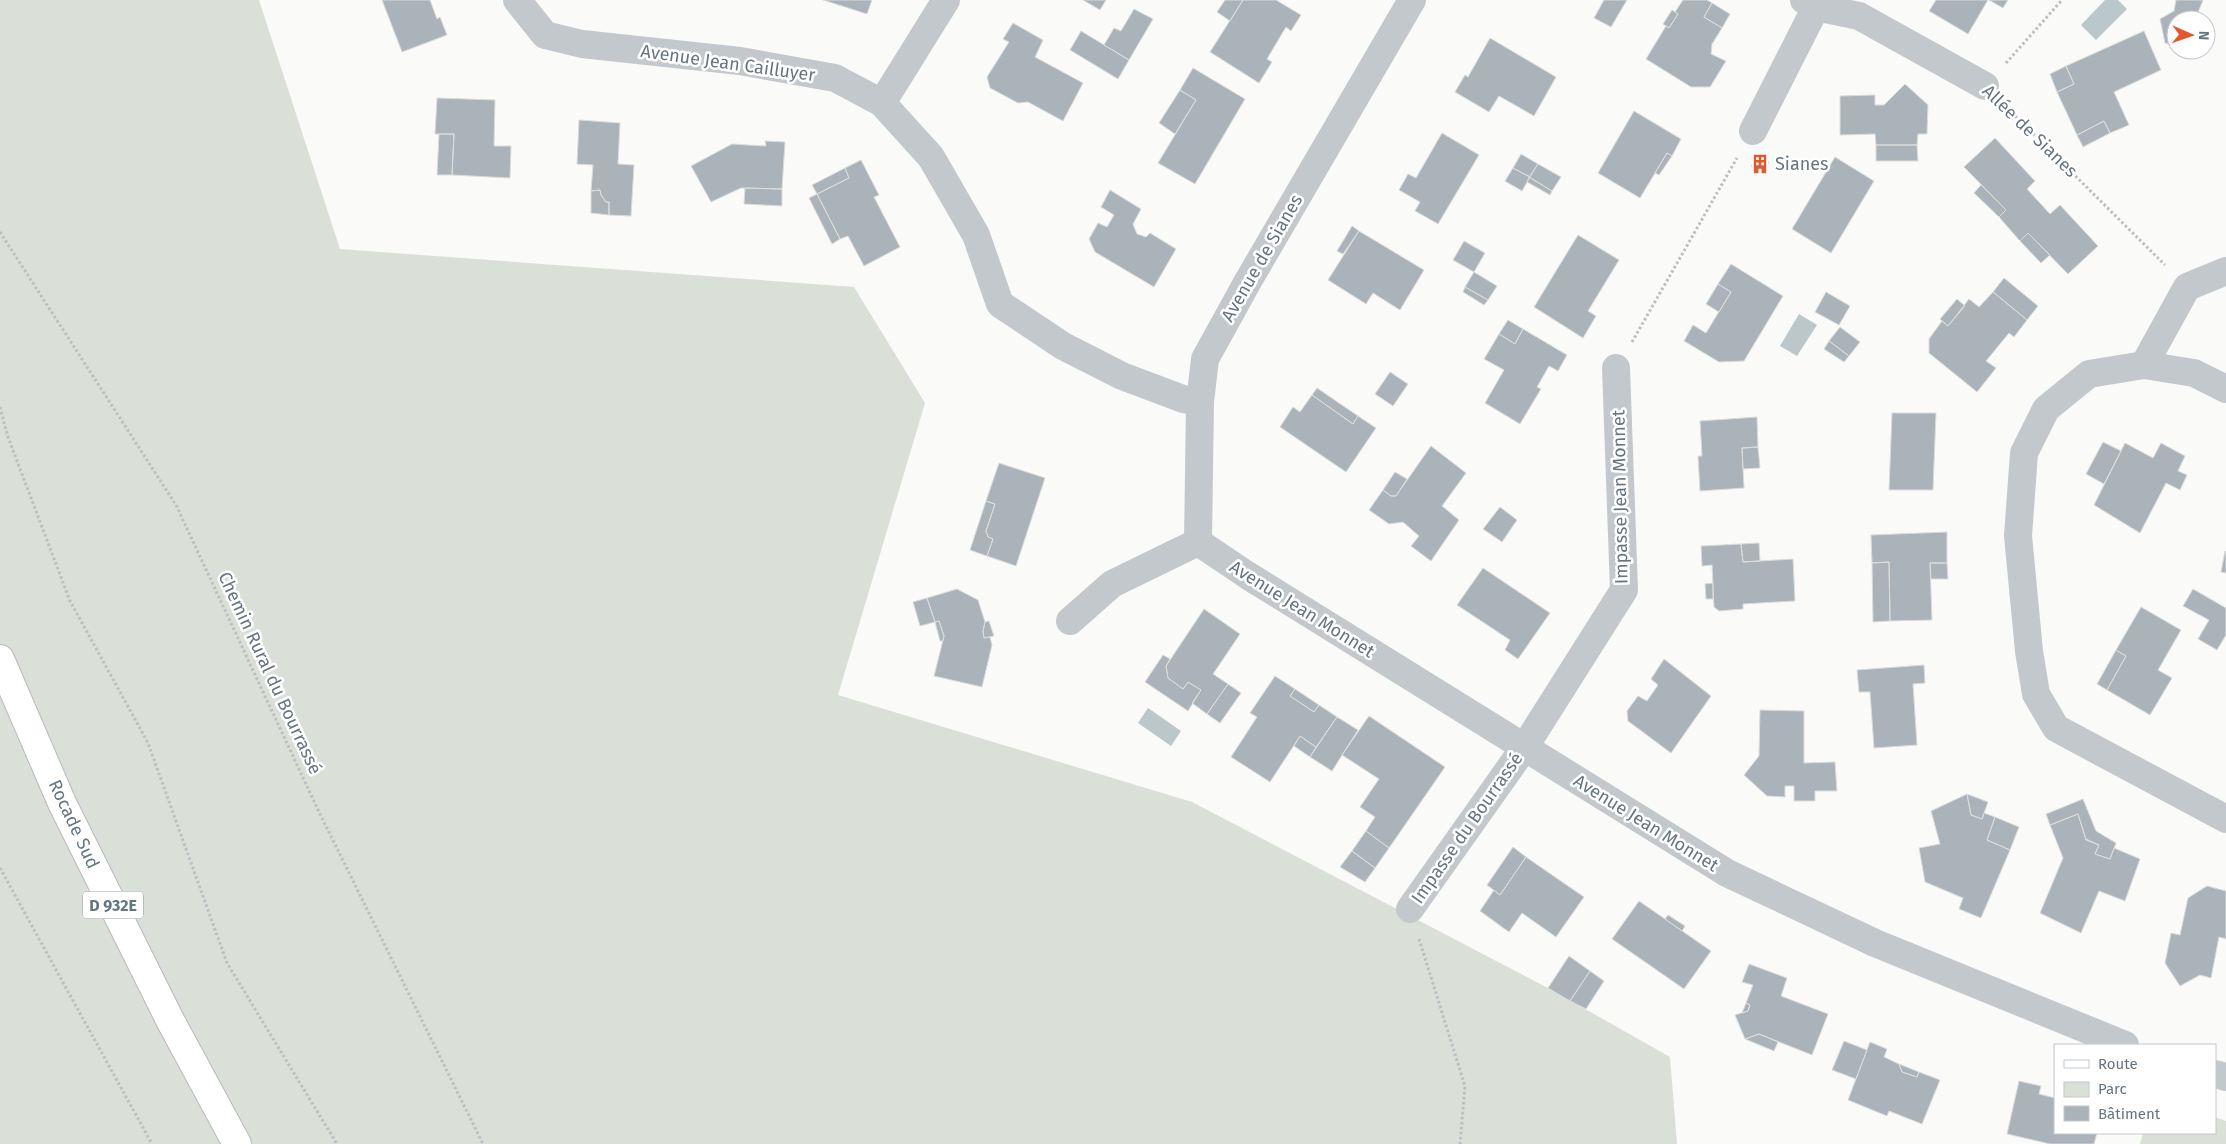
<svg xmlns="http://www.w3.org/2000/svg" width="2226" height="1144" viewBox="0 0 2226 1144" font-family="'Fira Sans',sans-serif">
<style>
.green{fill:#dadfd7}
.water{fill:#bbc7cb}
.building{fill:#aab3b9;stroke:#dcdcda}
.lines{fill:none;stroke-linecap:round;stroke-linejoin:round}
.major-casing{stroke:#b5babe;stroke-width:30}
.path{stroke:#bbbfc2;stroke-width:3;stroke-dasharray:2.5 2.5;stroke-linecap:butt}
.minor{stroke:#c3c8cc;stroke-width:28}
.major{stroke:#fff;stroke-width:28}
.labels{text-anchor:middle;stroke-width:5;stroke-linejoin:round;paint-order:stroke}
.shield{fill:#fff;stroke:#939fa8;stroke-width:1}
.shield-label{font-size:16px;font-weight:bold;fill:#657683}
.street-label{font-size:18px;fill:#657683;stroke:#fff}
.poi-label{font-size:18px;fill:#657683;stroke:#fff;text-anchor:start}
</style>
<rect width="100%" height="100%" fill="#fafaf8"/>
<path class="green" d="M0,0H259L340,249L854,287L925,403L838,695L1192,802L1548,988L1670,1057L1677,1144H0Z
M2215,1117L2226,1121V1144H2140L2143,1133H2215Z"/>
<path class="water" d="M2105,0H2118L2127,9L2096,40L2081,25Z
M1799,314L1817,325L1797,356L1780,346Z
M1148,708L1181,731L1171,746L1138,723Z"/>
<path class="building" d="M382,0H430L437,19L440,17L447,35L402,52Z
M823,0H872L867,14Z
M1083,0H1106L1100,10Z
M1225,0H1243L1230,21L1217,12Z
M1243,0H1276L1301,15L1291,31L1286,27L1267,59L1272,62L1259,83L1210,52Z
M1604,0H1627L1611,27L1594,18Z
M1683,0H1707L1712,3L1704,17L1722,28L1712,44L1711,54L1726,61L1710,87H1691L1646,59L1666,26L1669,28L1678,14L1675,12Z
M1936,0H1988L1968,34L1929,11Z
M1989,0H2008L2003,8Z
M2176,0H2203L2195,20H2176V46L2165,43L2160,19L2174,11Z
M1712,3L1730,14L1722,28L1704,17Z
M1134,9L1153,19L1129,60L1104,45L1114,28L1121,31Z
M1672,10L1678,14L1669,28L1663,24Z
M1013,23L1043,40L1035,57L1083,83L1063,121L1028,102L1018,103L990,88L987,77L1009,42L1003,39Z
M1081,31L1129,60L1118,79L1070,50Z
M2144,31L2161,70L2114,92L2129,125L2110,133L2104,121L2077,135L2057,92L2074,84L2066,66Z
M1490,38L1556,77L1534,116L1499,96L1489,112L1455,92L1465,75L1468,77Z
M2066,66L2074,84L2057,92L2050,74Z
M1193,68L1245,99L1195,184L1158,163L1196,100L1180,90Z
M1905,84L1928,105L1927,134H1918L1917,145H1876L1875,134L1840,135V96L1875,95V105H1884Z
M1180,90L1196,100L1175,134L1159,123Z
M437,98L495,100L494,146H511L510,178L452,175L454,134H435Z
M1634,111L1681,139L1672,156L1667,153L1640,198L1598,173Z
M579,120L620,123L618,164L634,165L631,216L609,215V202H606L601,195L600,190L591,191L593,165L577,164Z
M2104,121L2110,133L2083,147L2077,135Z
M1442,133L1479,155L1438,224L1415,211L1420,202L1399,190L1408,174L1416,178Z
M439,134H454L452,175H437Z
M1995,138L2035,181L2027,189L2050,214L2060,205L2098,246L2068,274L2028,233L2020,241L1999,217L2006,210L1964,167Z
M765,141L785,142L782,189L741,188L711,202L691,166L732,144L766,146Z
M1876,145H1917L1918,161H1876Z
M1667,153L1672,156L1659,175L1655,173Z
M1521,154L1538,164L1530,177L1513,168Z
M1759,155L1769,162L1762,173L1751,166Z
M1835,157L1874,181L1831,253L1792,229Z
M861,160L879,195L874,197L900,247L864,266L848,236L840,239L817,194L849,178L845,168Z
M1538,164L1561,177L1552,191L1529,177Z
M845,168L849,178L817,194L812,185Z
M1513,168L1530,177L1522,191L1505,181Z
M1529,177L1552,191L1550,195L1527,182Z
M1981,185L2006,210L1999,217L1974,193Z
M745,188L782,189V206L744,204Z
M600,190L601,195L606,202H609V215L591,213V191Z
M1110,190L1141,209L1133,224L1137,234L1146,237L1150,233L1176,249L1154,287L1095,252L1089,239L1098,223L1107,227L1114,215L1101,207Z
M817,194L840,239L832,244L809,198Z
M1352,226L1359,231L1343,254L1337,251Z
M1359,231L1424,270L1400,310L1373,293L1366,304L1328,280Z
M2028,233L2050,255L2041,263L2020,241Z
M1578,235L1619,260L1588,311L1596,316L1583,338L1534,307Z
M1464,241L1485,253L1474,272L1453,260Z
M1731,264L1783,296L1744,361L1719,362L1684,341L1693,325L1706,333L1731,292L1718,284Z
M1474,272L1497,286L1488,300L1465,287Z
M2004,278L2038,306L2027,320L1993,292Z
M1718,284L1731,292L1719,312L1706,304Z
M1465,287L1488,300L1484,305L1463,292Z
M1826,292L1850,306L1839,325L1815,312Z
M1993,292L2027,320L2014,337L2009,333L1986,361L1996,368L1977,392L1929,353V339L1942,321L1948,326L1969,299L1979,307Z
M1957,299L1965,306L1948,326L1940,319Z
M1508,320L1523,329L1515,344L1499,334Z
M1840,327L1860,342L1849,356L1829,341Z
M1523,329L1567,355L1558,371L1549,366L1537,387L1541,389L1520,424L1485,403L1504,370L1484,359L1499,334L1515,344Z
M1829,341L1849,356L1844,362L1824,349Z
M1390,372L1408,384L1393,406L1375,394Z
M1317,388L1358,416L1353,424L1312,395Z
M1312,395L1353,424L1358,416L1376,428L1346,472L1280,427L1293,407L1300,412Z
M1892,413H1936L1933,490H1889Z
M1757,417L1758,447L1742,448L1744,488L1700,491L1698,456H1702L1700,421Z
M2103,442L2121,451L2104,484L2086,474Z
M2125,443L2153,458L2161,443L2185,456L2178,471L2187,475L2180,490L2166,483L2140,533L2094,505Z
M1431,446L1466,473L1442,506L1459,520L1431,561L1411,546L1419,536L1403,522L1389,524L1369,510L1383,490L1391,496H1396Z
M1758,447L1760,468L1743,469L1742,448Z
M999,463L1045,478L1016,566L987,556L993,539L988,537L986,531L995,504L986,501Z
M1395,472L1407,479L1396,496H1391L1383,490Z
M986,501L995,504L986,531L988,537L993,539L987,556L970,550Z
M1500,507L1517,520L1502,542L1483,529Z
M1947,532V563H1930L1932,620L1890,621L1889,562L1872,563L1871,535Z
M1759,543L1760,561L1743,562L1741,544Z
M1741,544L1743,562L1793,559L1795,601L1743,604V609L1719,611L1714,607L1712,565L1702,566L1701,546Z
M2225,551L2226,552V573L2221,572Z
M1889,562L1890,621L1873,622L1872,563Z
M1930,563H1947L1948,579H1931Z
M1483,568L1550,613L1518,659L1505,650L1510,640L1457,605Z
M1713,583V599H1706L1705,584Z
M957,589L978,600L985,622L983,631L984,638L990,637L992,645L982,687L934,676L944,636L939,621L935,622L927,598Z
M2193,589L2226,608V635L2217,650L2198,639L2209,620L2183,606Z
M927,598L935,622L920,626L913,602Z
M2141,607L2181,630L2158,670L2172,678L2150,715L2107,690L2126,656L2116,650Z
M1204,609L1240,634L1213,674L1228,684L1207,714L1192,703L1201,690L1188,682L1183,689L1168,678L1166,666Z
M939,621L944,636L943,641H940L935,622Z
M989,621L994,636L984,638L983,631L985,622Z
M2116,650L2126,656L2107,690L2097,684Z
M1163,655L1170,659L1166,666L1168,678L1183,689L1188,682L1201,690L1188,711L1145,682Z
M1664,659L1711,696L1671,753L1628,721L1627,711L1638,696L1647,701L1658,685L1651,679Z
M1924,665L1925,683L1913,684L1917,745L1874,748L1870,692H1859L1857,670Z
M1275,676L1295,689L1290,696L1314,712L1319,705L1337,717L1316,747L1300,736L1270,782L1231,757L1257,717L1250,713Z
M1228,684L1241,693L1220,723L1207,714Z
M1295,689L1319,705L1314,712L1290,696Z
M1760,710L1804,711V763L1835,762L1837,791H1815V801H1794V786H1785V797L1767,796L1744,775L1759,756Z
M1369,716L1445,767L1389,848L1366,831L1375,817L1360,807L1379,779L1342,755Z
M1337,717L1358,730L1332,771L1310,757Z
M1300,736L1316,747L1310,757L1294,746Z
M1967,794L1971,815L1982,819L1984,813L1995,817L1987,840L2010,850L1981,918L1959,909L1963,898L1925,882L1919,848L1940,844L1931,811Z
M1967,794L1988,802L1982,819L1971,815Z
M2083,799L2096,831L2116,843L2110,859L2095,854L2099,845L2086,839L2078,814L2050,825L2046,814Z
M2078,814L2086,840L2099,845L2095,854L2110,859L2114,848L2140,859L2125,901L2099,891L2081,933L2040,913L2063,858L2050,825Z
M1995,817L2019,827L2010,850L1987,840Z
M1366,831L1389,848L1375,868L1352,851Z
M1513,847L1526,857L1500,895L1487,885Z
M1352,851L1375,868L1365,882L1340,867Z
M1526,857L1584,897L1556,937L1522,913L1509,932L1480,911L1494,890L1500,895Z
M2207,886L2226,891V939L2219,937L2211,978L2200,975L2180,986L2165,963L2171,933L2180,935L2188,898Z
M1639,901L1711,951L1684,989L1612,939Z
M1668,915L1685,926L1682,931L1665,919Z
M1569,956L1590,971L1570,1001L1548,988Z
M1749,964L1787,978L1781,996L1828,1014L1812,1055L1759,1034L1745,1039L1735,1015L1748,1011L1750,1005L1746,1003L1753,985L1742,982Z
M1590,971L1604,981L1586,1009L1570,1001Z
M1746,1003L1750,1005L1748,1011L1742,1013Z
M1759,1034L1778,1042L1774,1051L1745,1039Z
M1844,1041L1867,1050L1856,1079L1832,1070Z
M1870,1042L1887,1049L1884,1057L1899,1064L1902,1072L1917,1077L1919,1072L1940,1080L1922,1124L1889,1111L1887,1116L1848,1100Z
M1899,1064L1919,1072L1917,1077L1902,1072Z
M2019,1081L2041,1086L2039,1094L2055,1098V1133H2097L2094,1144H2050L2007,1134Z"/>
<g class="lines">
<defs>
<path id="major" d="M0,659L62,803L170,1020L237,1144"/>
</defs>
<use href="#major" class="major-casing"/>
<path class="path" d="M2006,63L2062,0
M2008,109L2165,265
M0,232L176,505L319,812L483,1144
M1632,342L1737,158
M0,407L8,437L70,601L148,743L227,963L337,1144
M0,868L152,1144
M1419,939L1465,1086L1460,1144"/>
<path class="minor" d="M517,0L545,35L582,44L740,61L835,78L882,103L931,157L976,235L1000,304L1063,346L1122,376L1183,399L1200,402
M1804,0L1816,7L1859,16L1985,86
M882,103L946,0
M1753,131L1816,7L1823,0
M2144,365L2187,287L2226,271
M2226,389L2194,373L2144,365L2089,374L2046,409L2024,453L2018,536L2029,651L2036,694L2056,728L2226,819
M1198,542L1247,575L1727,873L1875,943L2125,1045
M1198,542L1200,402L1205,359L1248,281L1412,0
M1070,621L1112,584L1198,542
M1410,909L1524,748L1624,590L1616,368
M2215,1074L2226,1077"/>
<use href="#major" class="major"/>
</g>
<defs>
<symbol id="building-bare" viewBox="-9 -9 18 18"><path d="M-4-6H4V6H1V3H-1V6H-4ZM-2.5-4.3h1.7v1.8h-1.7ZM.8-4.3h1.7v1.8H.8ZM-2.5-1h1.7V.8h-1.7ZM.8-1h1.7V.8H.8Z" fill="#e4572e" stroke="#fff" stroke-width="2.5" paint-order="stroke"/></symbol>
</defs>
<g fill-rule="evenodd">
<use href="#building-bare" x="1746" y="150" width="28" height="28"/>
</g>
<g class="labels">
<rect class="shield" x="83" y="891.5" width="60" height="27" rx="4"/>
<g class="shield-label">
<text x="113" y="911">D 932E</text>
</g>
<g class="street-label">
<text transform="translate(728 63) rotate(8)" y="6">Avenue Jean Cailluyer</text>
<text transform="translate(2030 131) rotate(44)" y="6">Allée de Sianes</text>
<text transform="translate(1262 258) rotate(-60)" y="6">Avenue de Sianes</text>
<text transform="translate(1620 497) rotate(-91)" y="6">Impasse Jean Monnet</text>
<text transform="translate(1302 609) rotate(32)" y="6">Avenue Jean Monnet</text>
<text transform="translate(270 673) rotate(65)" y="6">Chemin Rural du Bourrassé</text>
<text transform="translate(1646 823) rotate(32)" y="6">Avenue Jean Monnet</text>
<text transform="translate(74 824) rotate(65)" y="6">Rocade Sud</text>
<text transform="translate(1467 828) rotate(-55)" y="6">Impasse du Bourrassé</text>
</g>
<g class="poi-label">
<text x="1775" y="170">Sianes</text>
</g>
</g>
<rect x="2054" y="1044" width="162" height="90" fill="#ffffff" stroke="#c1c8cd"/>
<rect x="2064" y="1060" width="25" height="8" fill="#ffffff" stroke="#c1c8cd"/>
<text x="2098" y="1069" font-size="15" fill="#657683">Route</text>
<rect x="2064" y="1082" width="25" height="15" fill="#dadfd7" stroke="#c1c8cd"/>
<text x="2098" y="1094" font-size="15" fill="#657683">Parc</text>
<rect x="2064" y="1106" width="25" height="15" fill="#aab3b9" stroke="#c1c8cd"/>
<text x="2098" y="1119" font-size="15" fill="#657683">Bâtiment</text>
<g transform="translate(2191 35) rotate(92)"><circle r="24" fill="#ffffff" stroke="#c1c8cd"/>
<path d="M0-4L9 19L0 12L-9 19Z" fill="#e4572e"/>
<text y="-8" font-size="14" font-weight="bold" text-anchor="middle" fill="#657683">N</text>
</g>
</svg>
